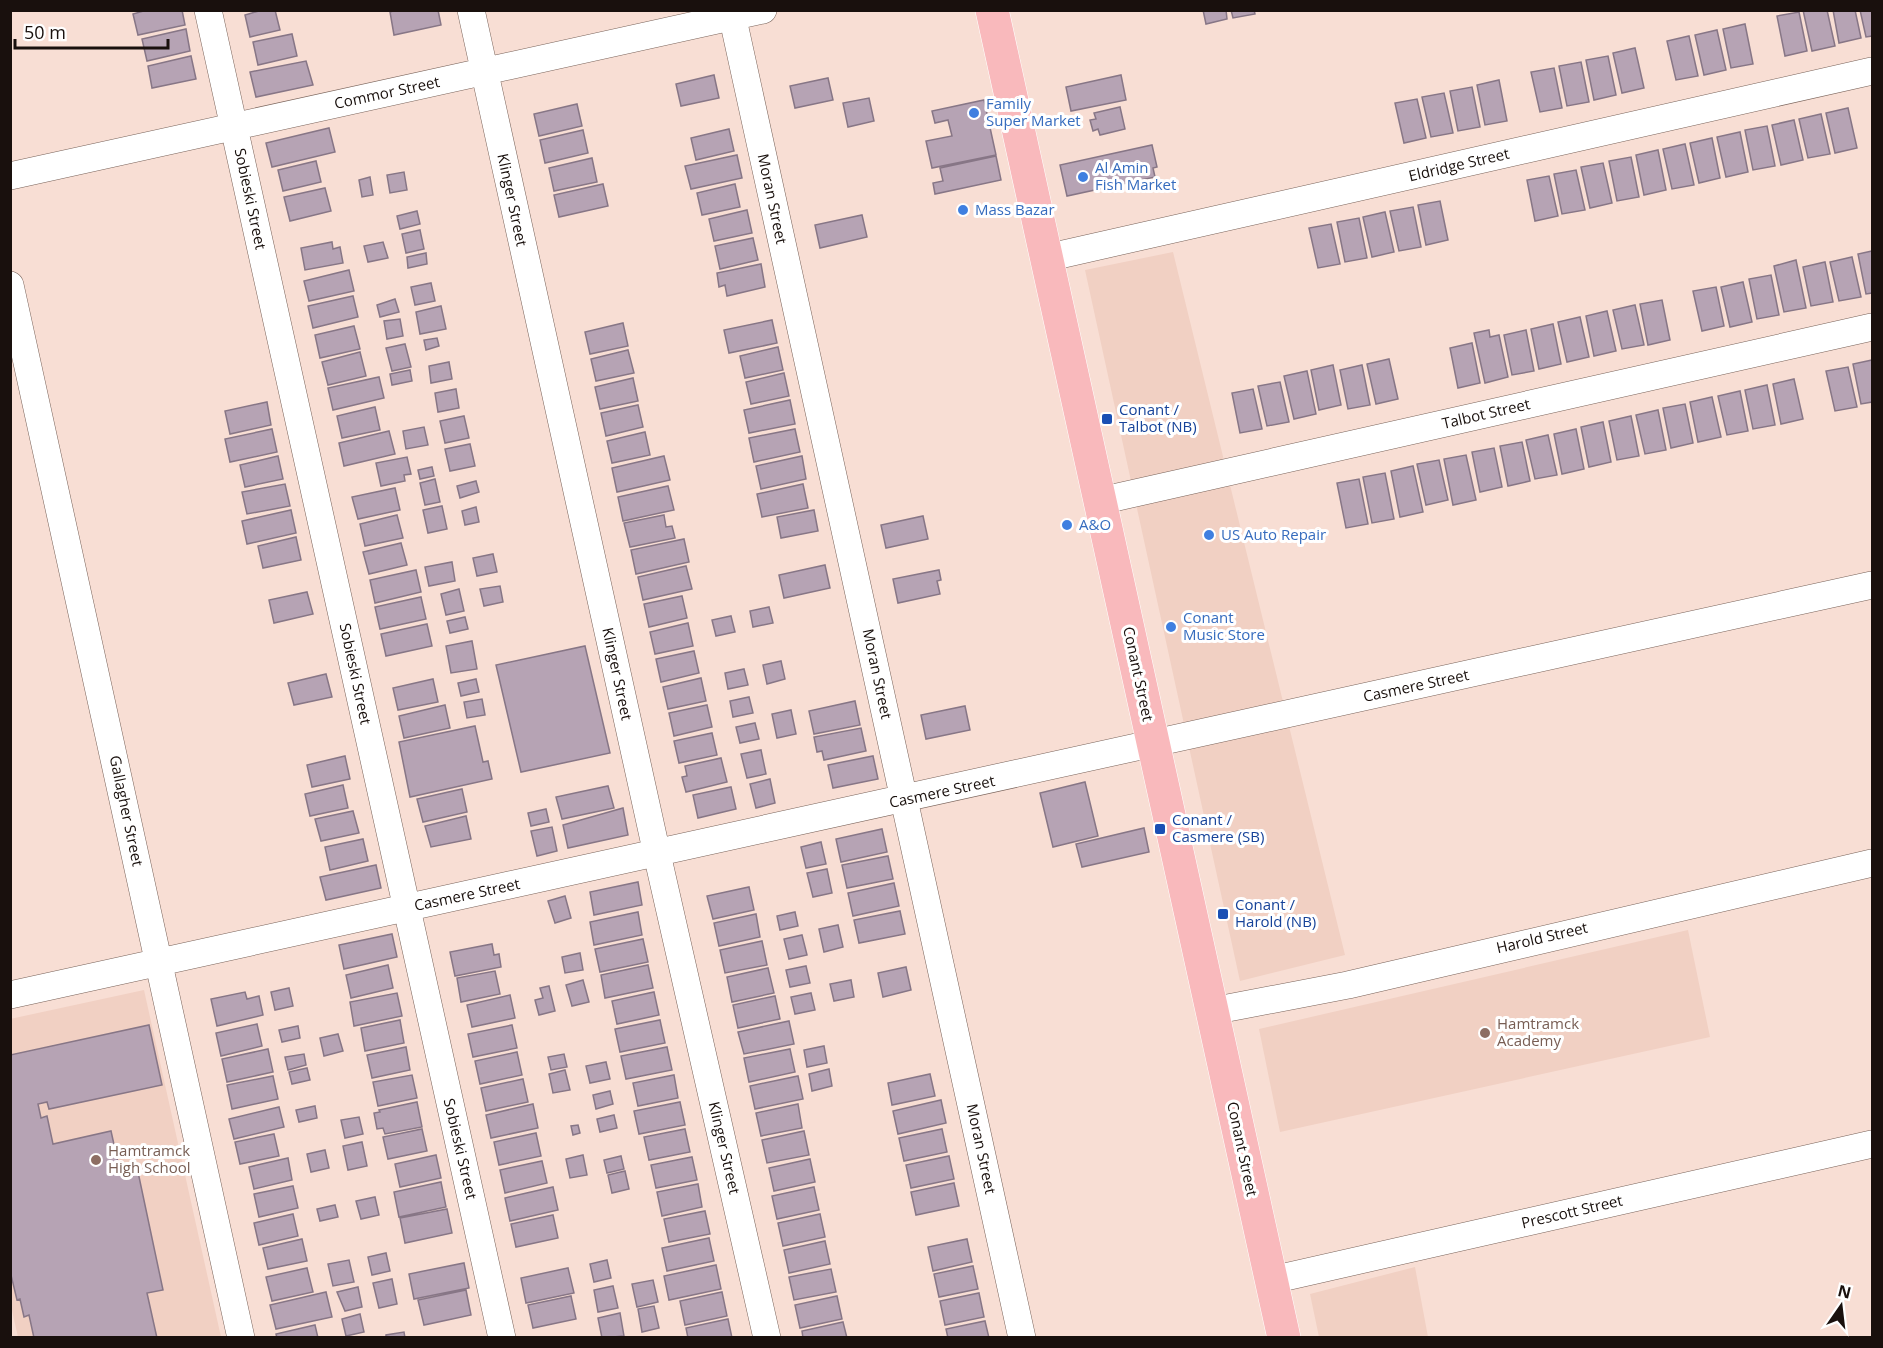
<svg xmlns="http://www.w3.org/2000/svg" width="1883" height="1348" viewBox="0 0 1883 1348" font-family="'Open Sans',sans-serif">
<style>
.built{fill:#f1d0c3}
.building{fill:#b6a3b4;stroke:#877686;stroke-width:1.5}
.lines{fill:none;stroke-linecap:round;stroke-linejoin:round}
.minor-casing{stroke:#786259;stroke-width:28}
.major-casing{stroke:#fff;stroke-width:34}
.minor{stroke:#fff;stroke-width:27}
.major{stroke:#f9b9bc;stroke-width:33}
.shop-dot{fill:#3f7fe0;stroke:#fff;stroke-width:2}
.transit-dot{fill:#1a4fb4;stroke:#fff;stroke-width:2}
.education-dot{fill:#8d6e63;stroke:#fff;stroke-width:2}
.labels{text-anchor:middle;stroke-width:6;stroke-linejoin:round;paint-order:stroke}
.street-label{font-size:15px;fill:#19100d;stroke:#fff}
.shop-label{font-size:15px;fill:#366cbe;stroke:#fff;text-anchor:start}
.transit-label{font-size:15px;fill:#164399;stroke:#fff;text-anchor:start}
.education-label{font-size:15px;fill:#785e54;stroke:#fff;text-anchor:start}
</style>
<rect width="100%" height="100%" fill="#f8ded4"/>
<path class="built" d="M1173,252L1345,955L1240,981L1085,270Z
M1688,930L1710,1037L1280,1132L1259,1029Z
M144,990L221,1337H18L10,1302V1019Z
M1415,1267L1428,1337H1319L1310,1294Z"/>
<path class="building" d="M147,10H182L185,25L138,35L133,14Z
M262,10H275L280,30L250,37L245,15Z
M396,10H438L441,25L394,35L390,12Z
M1203,10H1226L1227,19L1206,24Z
M1231,10H1254L1255,14L1233,18Z
M1803,10H1827L1835,46L1812,51Z
M1833,10H1855L1861,38L1839,43Z
M1860,10H1872V36L1866,37Z
M1799,12L1807,51L1785,56L1777,16Z
M1745,24L1753,64L1731,68L1723,29Z
M186,29L190,51L147,61L142,39Z
M1717,30L1726,70L1704,75L1695,35Z
M292,34L297,56L258,65L253,42Z
M1689,36L1698,76L1676,80L1667,41Z
M1635,48L1644,88L1622,93L1613,53Z
M191,56L196,79L152,88L148,66Z
M1608,56L1616,95L1594,100L1586,60Z
M306,61L313,85L256,97L250,72Z
M1581,62L1589,102L1567,106L1559,66Z
M1554,68L1562,108L1540,112L1531,72Z
M714,75L719,98L681,106L676,84Z
M1121,75L1126,100L1071,111L1066,87Z
M828,78L833,100L795,108L790,86Z
M1499,80L1507,121L1485,125L1477,85Z
M1472,87L1480,127L1458,131L1450,91Z
M1444,93L1453,133L1431,137L1422,97Z
M869,98L874,121L848,127L843,103Z
M1417,99L1426,138L1404,143L1395,103Z
M984,100L996,155L932,168L926,141L952,136L948,120L935,123L932,111Z
M577,104L582,126L539,136L534,114Z
M1120,107L1125,129L1100,135L1098,129L1093,131L1090,120L1096,119L1094,113Z
M1848,108L1857,148L1835,153L1826,113Z
M1821,114L1830,154L1808,158L1799,119Z
M1794,120L1803,160L1781,165L1772,125Z
M1767,126L1775,166L1753,170L1745,130Z
M329,128L335,152L272,167L266,143Z
M729,129L734,151L696,160L691,138Z
M583,130L588,153L545,163L540,140Z
M1740,132L1748,172L1726,177L1717,137Z
M1712,138L1720,178L1699,183L1690,143Z
M1685,144L1694,185L1672,189L1663,149Z
M1152,145L1157,167L1153,168L1155,177L1067,196L1060,165Z
M1658,150L1666,190L1644,195L1636,155Z
M737,155L742,178L691,189L685,166Z
M996,156L1001,180L935,194L933,183L943,181L940,168Z
M1631,157L1639,197L1617,201L1609,161Z
M592,158L597,182L554,191L549,168Z
M316,161L321,182L283,191L278,170Z
M1603,163L1612,203L1590,208L1581,167Z
M1576,170L1585,210L1562,214L1554,174Z
M404,172L407,190L390,193L387,175Z
M1549,176L1558,216L1535,221L1527,180Z
M370,177L373,195L362,197L359,180Z
M603,184L608,206L559,217L554,195Z
M735,184L740,207L702,215L697,193Z
M325,188L331,211L290,221L284,197Z
M1440,201L1448,240L1426,245L1418,205Z
M1413,207L1421,247L1399,251L1390,211Z
M747,210L752,233L714,241L709,219Z
M417,211L420,224L400,229L397,216Z
M1385,212L1394,252L1372,257L1363,217Z
M862,215L867,237L820,248L815,225Z
M1359,218L1367,258L1345,262L1337,222Z
M1331,224L1340,264L1318,268L1309,228Z
M420,230L424,249L406,253L402,234Z
M753,238L758,260L720,269L715,246Z
M332,242L333,249L340,247L343,263L305,270L301,248Z
M383,242L388,258L368,262L364,246Z
M1872,251V293L1866,294L1858,254Z
M426,253L427,264L408,268L407,257Z
M1852,257L1861,297L1839,301L1830,262Z
M1796,260L1806,308L1784,312L1774,266Z
M1825,262L1833,302L1811,306L1803,267Z
M761,264L765,287L727,296L725,285L719,287L717,273Z
M349,270L354,291L309,301L304,281Z
M1771,275L1779,315L1757,319L1749,279Z
M1743,282L1752,322L1730,327L1721,287Z
M431,283L435,301L415,305L411,287Z
M1716,287L1724,326L1702,331L1693,291Z
M353,296L358,317L313,328L308,306Z
M395,299L399,312L380,317L377,305Z
M1662,300L1670,340L1648,345L1640,304Z
M1635,305L1644,345L1622,349L1613,310Z
M441,306L446,329L420,334L416,312Z
M1607,311L1616,351L1594,356L1586,316Z
M1580,317L1589,357L1567,362L1558,322Z
M400,319L403,336L387,339L384,321Z
M772,320L777,343L729,353L724,330Z
M623,323L628,346L590,354L585,332Z
M1553,324L1561,364L1539,369L1531,329Z
M354,326L360,349L320,358L315,335Z
M1489,330L1490,337L1499,335L1508,377L1485,383L1474,333Z
M1526,330L1534,371L1512,375L1504,335Z
M437,338L439,346L426,350L424,340Z
M1472,343L1480,383L1458,388L1450,348Z
M405,344L411,367L392,371L386,348Z
M778,347L783,370L745,378L740,356Z
M628,350L634,373L596,381L591,359Z
M360,352L366,376L328,385L322,362Z
M1389,359L1398,399L1376,404L1367,364Z
M1872,360V402L1861,404L1853,364Z
M449,362L452,379L431,383L429,366Z
M1333,365L1341,405L1319,410L1311,370Z
M1362,365L1370,405L1348,409L1340,370Z
M1848,367L1857,407L1835,411L1826,371Z
M410,370L412,381L392,385L390,374Z
M1307,371L1316,414L1294,419L1284,376Z
M784,373L789,396L751,404L746,382Z
M379,377L384,398L333,410L328,388Z
M633,378L638,401L600,409L595,387Z
M1794,379L1803,419L1781,424L1773,384Z
M1280,382L1289,422L1267,426L1258,386Z
M1767,385L1775,425L1753,429L1745,390Z
M456,389L459,408L438,412L435,393Z
M1253,389L1262,429L1240,433L1232,393Z
M1740,391L1748,431L1727,435L1718,396Z
M1712,397L1721,437L1698,442L1690,402Z
M790,400L795,424L749,433L744,410Z
M267,402L271,425L230,434L225,411Z
M1685,404L1693,443L1671,448L1663,408Z
M638,405L643,427L606,436L601,413Z
M375,407L380,430L342,438L337,416Z
M1658,410L1666,450L1645,454L1636,415Z
M464,416L469,438L445,443L440,421Z
M1631,416L1639,456L1617,460L1609,421Z
M1603,422L1611,462L1589,467L1581,427Z
M424,427L428,445L406,449L403,431Z
M272,429L277,452L230,462L225,439Z
M795,429L800,452L754,462L749,438Z
M1576,429L1584,469L1562,474L1554,434Z
M389,431L395,454L344,466L339,443Z
M645,432L650,455L612,463L607,441Z
M1548,435L1557,475L1535,479L1526,440Z
M1522,442L1530,481L1508,486L1500,446Z
M470,444L475,466L450,471L445,449Z
M1494,448L1502,487L1480,492L1472,452Z
M1466,455L1476,500L1453,505L1444,459Z
M278,456L283,479L245,487L240,465Z
M664,456L670,480L617,492L612,468Z
M802,456L806,479L761,489L756,466Z
M407,457L411,474L404,475L405,481L381,486L376,463Z
M1439,460L1448,500L1426,505L1417,464Z
M1413,466L1423,512L1400,517L1391,471Z
M432,467L434,476L420,479L418,470Z
M1385,473L1394,519L1372,523L1363,477Z
M435,479L440,502L425,505L420,483Z
M1359,479L1368,524L1346,528L1337,483Z
M476,481L479,492L460,498L457,486Z
M285,484L290,506L247,514L242,492Z
M803,484L808,508L762,517L757,494Z
M668,486L674,510L623,521L618,497Z
M395,488L400,510L358,519L352,497Z
M442,506L447,529L428,533L423,510Z
M476,507L479,522L465,525L462,511Z
M291,510L296,533L247,544L242,521Z
M814,510L818,531L781,538L777,517Z
M397,515L403,538L365,546L360,524Z
M664,515L666,527L672,526L675,538L630,547L624,523Z
M923,516L928,539L886,548L881,525Z
M296,537L301,560L263,568L258,546Z
M684,539L689,562L636,574L631,550Z
M401,543L407,565L369,574L363,552Z
M493,554L497,572L477,576L473,558Z
M452,562L455,581L429,586L425,567Z
M825,565L830,588L784,598L779,575Z
M686,566L692,589L643,600L638,577Z
M416,570L421,592L375,603L370,580Z
M939,570L941,580L937,581L940,594L898,603L893,579Z
M500,586L503,602L484,606L480,589Z
M459,589L464,611L446,615L441,594Z
M307,592L313,614L274,623L269,600Z
M682,596L687,618L649,627L644,604Z
M421,597L426,619L380,629L375,607Z
M769,607L773,623L753,627L750,611Z
M731,616L735,632L716,636L712,620Z
M465,617L468,629L450,633L447,621Z
M688,623L693,646L655,654L650,632Z
M427,624L432,646L386,656L381,634Z
M472,641L477,669L451,673L446,646Z
M585,646L610,753L521,772L496,665Z
M694,651L699,673L661,682L656,659Z
M781,661L785,679L767,684L763,665Z
M744,669L748,685L728,689L725,673Z
M326,674L332,697L294,705L288,683Z
M701,678L706,701L668,709L663,687Z
M433,679L438,702L398,710L393,688Z
M476,679L479,692L461,696L458,683Z
M749,697L753,713L733,717L730,701Z
M482,699L485,715L467,718L464,702Z
M855,701L860,725L814,734L809,711Z
M445,705L450,728L404,738L399,716Z
M707,705L712,727L674,736L669,713Z
M965,706L970,730L926,739L921,715Z
M791,710L796,734L777,738L772,714Z
M755,723L759,739L740,743L736,727Z
M475,726L483,762L488,761L492,779L410,797L399,742Z
M861,728L866,751L824,760L822,751L817,752L814,737Z
M712,733L717,755L679,763L674,741Z
M761,750L766,774L747,778L741,754Z
M345,756L350,779L312,787L307,765Z
M873,756L878,779L833,788L828,765Z
M721,758L727,782L686,792L682,777L687,776L685,766Z
M770,779L775,803L756,808L750,784Z
M1085,782L1098,836L1053,847L1040,793Z
M343,785L348,808L310,816L305,794Z
M608,786L614,808L562,819L556,797Z
M731,787L736,809L698,818L693,795Z
M462,789L467,812L423,822L417,799Z
M623,808L628,835L568,848L563,825Z
M546,809L549,822L531,826L528,813Z
M353,811L359,833L321,841L315,819Z
M466,816L471,839L431,847L425,826Z
M552,827L557,851L537,856L531,831Z
M1144,828L1149,852L1082,867L1076,844Z
M882,829L887,852L841,862L836,839Z
M363,839L368,861L330,870L325,847Z
M821,842L826,864L806,868L801,847Z
M888,856L893,879L847,888L842,865Z
M376,865L381,888L326,900L320,877Z
M827,869L832,893L813,897L807,873Z
M638,882L642,905L594,915L590,892Z
M894,883L899,906L853,916L848,893Z
M749,887L754,910L713,919L707,896Z
M565,896L571,918L555,923L548,901Z
M900,911L905,934L859,943L854,920Z
M638,912L642,935L594,945L590,922Z
M795,912L798,926L780,930L777,916Z
M756,914L760,937L719,946L714,923Z
M838,925L843,947L824,952L819,929Z
M392,934L397,957L344,969L339,945Z
M802,935L807,955L789,959L784,939Z
M643,939L648,962L600,972L595,949Z
M762,941L767,965L725,973L720,950Z
M492,944L494,955L499,954L501,967L455,976L450,952Z
M580,953L583,970L565,973L562,957Z
M388,965L393,988L351,998L346,975Z
M648,965L653,988L605,998L601,975Z
M806,966L810,983L790,987L786,970Z
M906,967L911,990L883,997L878,973Z
M768,968L774,993L732,1002L727,977Z
M495,971L500,994L461,1002L457,978Z
M583,980L589,1002L572,1006L566,985Z
M851,980L854,997L834,1001L830,984Z
M549,986L555,1011L539,1015L535,1000L543,998L540,988Z
M289,988L293,1006L275,1010L271,992Z
M245,992L247,999L259,996L263,1015L217,1026L211,999Z
M654,992L659,1015L617,1024L612,1001Z
M397,993L402,1016L354,1026L350,1002Z
M811,993L815,1010L795,1014L791,997Z
M510,995L515,1018L472,1027L467,1005Z
M775,996L780,1019L738,1028L733,1005Z
M400,1020L404,1043L365,1051L361,1028Z
M660,1020L665,1043L620,1052L615,1029Z
M789,1021L794,1044L744,1054L738,1032Z
M257,1024L262,1046L221,1056L216,1033Z
M149,1025L162,1085L49,1109L47,1102L38,1104L41,1118L47,1116L53,1144L111,1131L121,1176L138,1172L163,1290L147,1293L157,1338H34L29,1315L24,1317L20,1299L17,1300L10,1271V1055Z
M512,1025L517,1048L473,1057L468,1034Z
M298,1026L300,1038L282,1042L279,1030Z
M338,1034L343,1051L324,1056L320,1038Z
M824,1046L827,1063L807,1067L804,1050Z
M406,1047L410,1070L372,1078L367,1055Z
M667,1047L672,1070L626,1079L621,1056Z
M268,1049L273,1072L227,1082L222,1059Z
M790,1049L795,1072L749,1082L744,1058Z
M517,1052L522,1075L480,1084L475,1061Z
M304,1054L306,1065L288,1070L285,1057Z
M564,1054L567,1067L551,1070L548,1057Z
M606,1062L610,1079L590,1083L586,1066Z
M307,1068L310,1080L292,1084L289,1072Z
M829,1069L832,1086L812,1091L809,1074Z
M565,1070L570,1090L553,1093L549,1074Z
M930,1074L935,1096L892,1105L888,1083Z
M412,1075L417,1098L378,1106L373,1082Z
M674,1075L678,1098L638,1106L633,1083Z
M273,1076L278,1099L232,1109L227,1085Z
M798,1076L803,1099L755,1109L750,1086Z
M523,1079L528,1102L486,1111L481,1088Z
M610,1091L613,1104L596,1109L593,1095Z
M941,1100L946,1123L898,1134L893,1111Z
M417,1102L422,1127L385,1134L383,1128L377,1129L374,1113L380,1112L379,1110Z
M680,1102L685,1125L639,1134L634,1111Z
M533,1104L538,1128L491,1138L486,1115Z
M798,1104L802,1128L761,1136L756,1113Z
M315,1106L317,1118L299,1122L296,1110Z
M279,1107L284,1127L234,1139L229,1119Z
M614,1115L617,1128L600,1132L597,1119Z
M359,1117L363,1134L345,1138L341,1120Z
M578,1125L580,1133L573,1135L571,1126Z
M422,1129L427,1151L388,1159L383,1137Z
M685,1129L690,1152L649,1160L644,1137Z
M942,1129L947,1152L904,1161L899,1138Z
M804,1131L809,1155L767,1163L762,1140Z
M536,1133L541,1156L499,1165L494,1142Z
M274,1134L279,1156L240,1164L235,1142Z
M362,1142L367,1166L348,1170L343,1146Z
M325,1150L329,1168L311,1172L307,1154Z
M436,1155L441,1178L400,1187L395,1164Z
M583,1155L587,1175L570,1178L566,1159Z
M621,1156L624,1169L607,1173L604,1160Z
M949,1156L954,1179L911,1188L906,1165Z
M692,1157L697,1180L656,1188L651,1165Z
M288,1158L292,1180L254,1189L249,1167Z
M810,1159L815,1182L774,1191L769,1168Z
M542,1161L547,1183L505,1193L500,1170Z
M625,1171L629,1189L612,1193L608,1175Z
M441,1182L446,1207L399,1217L394,1192Z
M954,1183L959,1206L916,1215L911,1192Z
M698,1184L702,1207L662,1216L657,1192Z
M293,1186L298,1208L259,1217L254,1194Z
M553,1187L558,1210L510,1221L505,1198Z
M814,1187L819,1210L777,1219L772,1196Z
M375,1197L379,1215L361,1219L356,1201Z
M335,1205L338,1217L320,1221L317,1209Z
M447,1209L452,1233L405,1243L400,1218Z
M705,1211L710,1234L669,1242L664,1219Z
M293,1214L298,1236L259,1245L254,1223Z
M820,1214L825,1237L783,1246L778,1223Z
M553,1215L558,1238L516,1247L511,1224Z
M709,1238L714,1261L667,1271L662,1248Z
M302,1239L307,1261L268,1269L263,1248Z
M967,1239L972,1262L933,1271L928,1247Z
M825,1241L830,1264L789,1273L784,1250Z
M386,1253L390,1271L372,1275L368,1257Z
M349,1260L354,1282L333,1286L328,1264Z
M607,1260L611,1278L594,1282L590,1264Z
M464,1263L469,1288L414,1299L409,1274Z
M716,1265L721,1289L669,1300L664,1276Z
M973,1266L978,1289L939,1297L934,1274Z
M307,1268L313,1292L272,1301L266,1277Z
M568,1268L574,1293L526,1303L521,1278Z
M831,1269L836,1292L794,1300L789,1277Z
M392,1279L397,1304L379,1308L373,1283Z
M653,1280L658,1302L637,1307L632,1284Z
M613,1286L618,1308L598,1312L594,1290Z
M358,1287L362,1307L345,1311L337,1292Z
M466,1290L471,1315L424,1325L418,1300Z
M326,1292L332,1317L276,1329L270,1305Z
M722,1292L727,1316L685,1325L680,1301Z
M979,1293L984,1317L945,1325L940,1301Z
M571,1296L576,1319L533,1328L528,1305Z
M837,1296L842,1319L800,1328L795,1305Z
M654,1306L659,1328L642,1332L638,1309Z
M620,1313L624,1336L602,1338L598,1318Z
M360,1314L364,1332L346,1336L342,1319Z
M728,1319L732,1338H688L686,1328Z
M985,1321L989,1338H948L946,1329Z
M843,1322L847,1338H803L802,1331Z
M315,1325L318,1338H277L276,1334Z
M404,1332L405,1338H386V1335Z"/>
<g class="lines">
<defs>
<path id="minor" d="M208,10L502,1338
M471,10L657,854L767,1338
M731,10L1022,1338
M10,176L763,10
M1046,258L1872,71
M10,285L241,1338
M1100,501L1872,327
M10,995L1872,585
M1212,1011L1348,985L1872,863
M1272,1280L1872,1144"/>
<path id="major" d="M992,10L1284,1338"/>
</defs>
<use href="#minor" class="minor-casing"/>
<use href="#major" class="major-casing"/>
<use href="#minor" class="minor"/>
<use href="#major" class="major"/>
</g>
<g class="shop-dot">
<circle cx="974" cy="113" r="6"/>
<circle cx="1083" cy="177" r="6"/>
<circle cx="963" cy="210" r="6"/>
<circle cx="1067" cy="525" r="6"/>
<circle cx="1209" cy="535" r="6"/>
<circle cx="1171" cy="627" r="6"/>
</g>
<g class="transit-dot">
<rect x="1101" y="413" width="12" height="12" rx="3"/>
<rect x="1154" y="823" width="12" height="12" rx="3"/>
<rect x="1217" y="908" width="12" height="12" rx="3"/>
</g>
<g class="education-dot">
<circle cx="1485" cy="1033" r="6"/>
<circle cx="96" cy="1160" r="6"/>
</g>
<g class="labels">
<g class="street-label">
<text transform="translate(387 93) rotate(-12)" y="5">Commor Street</text>
<text transform="translate(1459 165) rotate(-13)" y="5">Eldridge Street</text>
<text transform="translate(250 199) rotate(78)" y="5">Sobieski Street</text>
<text transform="translate(772 199) rotate(78)" y="5">Moran Street</text>
<text transform="translate(512 200) rotate(78)" y="5">Klinger Street</text>
<text transform="translate(1486 414) rotate(-13)" y="5">Talbot Street</text>
<text transform="translate(355 674) rotate(78)" y="5">Sobieski Street</text>
<text transform="translate(617 674) rotate(78)" y="5">Klinger Street</text>
<text transform="translate(877 674) rotate(78)" y="5">Moran Street</text>
<text transform="translate(1138 674) rotate(78)" y="5">Conant Street</text>
<text transform="translate(1416 686) rotate(-12)" y="5">Casmere Street</text>
<text transform="translate(942 792) rotate(-12)" y="5">Casmere Street</text>
<text transform="translate(126 811) rotate(78)" y="5">Gallagher Street</text>
<text transform="translate(467 895) rotate(-12)" y="5">Casmere Street</text>
<text transform="translate(1542 938) rotate(-13)" y="5">Harold Street</text>
<text transform="translate(724 1148) rotate(77)" y="5">Klinger Street</text>
<text transform="translate(460 1149) rotate(77)" y="5">Sobieski Street</text>
<text transform="translate(981 1149) rotate(78)" y="5">Moran Street</text>
<text transform="translate(1242 1149) rotate(78)" y="5">Conant Street</text>
<text transform="translate(1572 1212) rotate(-13)" y="5">Prescott Street</text>
</g>
<g class="shop-label">
<text x="986" y="109">Family<tspan x="986" dy="17">Super Market</tspan></text>
<text x="1095" y="173">Al Amin<tspan x="1095" dy="17">Fish Market</tspan></text>
<text x="975" y="215">Mass Bazar</text>
<text x="1079" y="530">A&amp;O</text>
<text x="1221" y="540">US Auto Repair</text>
<text x="1183" y="623">Conant<tspan x="1183" dy="17">Music Store</tspan></text>
</g>
<g class="transit-label">
<text x="1119" y="415">Conant /<tspan x="1119" dy="17">Talbot (NB)</tspan></text>
<text x="1172" y="825">Conant /<tspan x="1172" dy="17">Casmere (SB)</tspan></text>
<text x="1235" y="910">Conant /<tspan x="1235" dy="17">Harold (NB)</tspan></text>
</g>
<g class="education-label">
<text x="1497" y="1029">Hamtramck<tspan x="1497" dy="17">Academy</tspan></text>
<text x="108" y="1156">Hamtramck<tspan x="108" dy="17">High School</tspan></text>
</g>
</g>
<rect width="1883" height="1348" fill="none" stroke="#19100d" stroke-width="24"/>
<g transform="translate(1841 1306) rotate(14)" stroke="#ffffff" stroke-width="4.5" paint-order="stroke">
<path d="M0-4.5L10 22L0 15L-10 22Z" fill="#19100d"/>
<text y="-9" font-size="16" font-weight="bold" text-anchor="middle" fill="#19100d">N</text>
</g>
<path d="M15 39v9h153v-9" fill="none" stroke="#19100d" stroke-width="3"/>
<text x="24" y="39" font-size="18" fill="#19100d" stroke="#ffffff" stroke-width="4.5" paint-order="stroke">50 m</text>
</svg>
